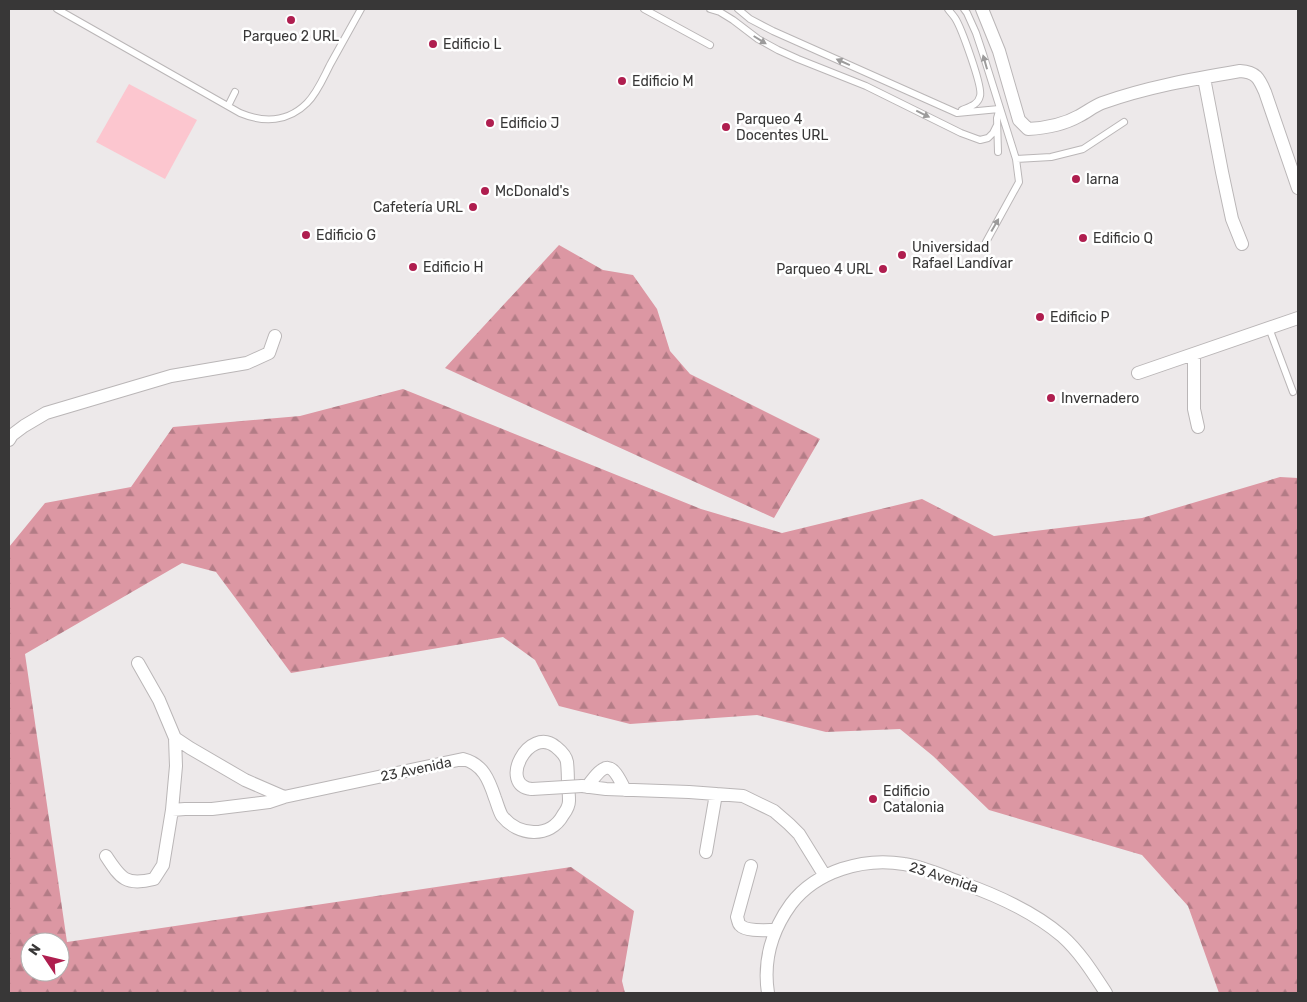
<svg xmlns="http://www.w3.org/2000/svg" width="1307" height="1002" viewBox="0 0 1307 1002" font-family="Rubik,sans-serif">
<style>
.forest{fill:url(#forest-firs);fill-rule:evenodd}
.park{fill:#fcc6cf}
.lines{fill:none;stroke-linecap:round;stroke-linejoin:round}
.lane-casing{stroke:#bab6b7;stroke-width:8}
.street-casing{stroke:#bab6b7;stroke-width:14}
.lane{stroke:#fff;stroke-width:6}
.street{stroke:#fff;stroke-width:12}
.street-bridge-casing{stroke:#bab6b7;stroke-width:14;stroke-linecap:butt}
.street-bridge{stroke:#fff;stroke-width:12}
.oneway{fill:#9c9b9b}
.poi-dot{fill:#af1e4f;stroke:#fff;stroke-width:2}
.labels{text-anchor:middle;stroke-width:5;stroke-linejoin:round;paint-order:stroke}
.poi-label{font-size:14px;fill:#383737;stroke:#fff;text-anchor:start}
.street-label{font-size:14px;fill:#383737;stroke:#fff}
</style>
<defs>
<pattern id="forest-firs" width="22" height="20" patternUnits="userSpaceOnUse" patternTransform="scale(1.25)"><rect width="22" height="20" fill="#dc97a3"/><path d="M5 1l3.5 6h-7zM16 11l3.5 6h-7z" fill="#b37c86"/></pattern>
</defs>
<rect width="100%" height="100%" fill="#ede9ea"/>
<path class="forest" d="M559,245L603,270L633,275L657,309L670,351L690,374L820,439L774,518L445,368Z
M403,389L701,509L782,533L922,499L994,536L1142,518L1280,477L1298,478V993H1219L1188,906L1142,855L989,810L933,756L900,729L826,732L757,715L630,724L559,706L535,660L503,637L291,673L216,572L182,563L25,654L67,942L571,867L634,911L622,981L625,993H9V547L45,503L131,487L173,427L300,416ZM30,942H60V972H30Z"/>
<path class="park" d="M129,84L197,120L165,179L96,142Z"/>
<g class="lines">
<defs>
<path id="lane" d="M57,9L240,113C264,123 288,122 307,103C318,92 324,76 331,63C341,45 351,27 361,9
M644,9L710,45
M710,9L720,12L733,20L758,39L778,50L798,59L866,86L961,133L980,140L988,138L993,133L997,125
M738,9L750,19L773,31L957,113L999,109
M948,9C950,12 953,15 955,18C961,27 983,87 980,96C978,105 969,107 962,110
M964,9L967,13L976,33L983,54L1016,159L1019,182L986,242
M228,106L235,92
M998,152L997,118L999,111
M1016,159L1051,157L1083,149L1124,122
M1269,328L1293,392"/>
<path id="street" d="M982,9L999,51L1019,120L1028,129C1046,128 1063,125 1079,116C1087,112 1094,106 1102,103C1147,87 1193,79 1240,71C1256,72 1259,78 1265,92L1298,188
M1204,78L1222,172L1232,219L1242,244
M1194,354V409L1198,427
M1138,373L1298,318
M9,440L12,435L24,426L46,413L171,376L247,363L269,353L275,336
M138,663L159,700L175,738L190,748L245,780L284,797L463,759C483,764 489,780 495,798C497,803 499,811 502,816C518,836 550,839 563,815C566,811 569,805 569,801C569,797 569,793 568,789C568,780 568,771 567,762C566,756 561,751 556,747C529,724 497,786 532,789
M582,786L606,789L689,792L743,796L774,811L789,824L799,834L825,876
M587,787C606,761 611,761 625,790
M172,810L185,809H212L269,802L284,797
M706,852L716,794
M106,856C121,879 126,886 154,879L163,865L172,810L176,766L175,738
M751,866L737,917C738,919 738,923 740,925C746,932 767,930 775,930
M768,993C763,961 772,930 791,904C816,871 864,857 904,864C924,867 943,876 962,883C996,895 1034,912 1062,936C1080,952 1093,973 1106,993"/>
</defs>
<use href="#lane" class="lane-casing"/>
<use href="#street" class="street-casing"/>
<use href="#lane" class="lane"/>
<use href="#street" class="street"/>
<defs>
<path id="street-bridge" d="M532,789L582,786"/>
</defs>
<use href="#street-bridge" class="street-bridge-casing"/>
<use href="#street-bridge" class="street-bridge"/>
</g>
<defs><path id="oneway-solid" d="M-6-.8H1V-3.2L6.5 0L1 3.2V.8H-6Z" transform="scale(1.25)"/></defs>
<g class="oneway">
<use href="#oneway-solid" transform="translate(760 40) rotate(32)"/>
<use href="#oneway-solid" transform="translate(843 62) rotate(-156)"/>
<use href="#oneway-solid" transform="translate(985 62) rotate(-106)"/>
<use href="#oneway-solid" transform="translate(923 114) rotate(26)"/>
<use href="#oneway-solid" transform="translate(995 225) rotate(-60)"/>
</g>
<g class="poi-dot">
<circle cx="291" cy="20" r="5"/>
<circle cx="433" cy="44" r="5"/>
<circle cx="622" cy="81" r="5"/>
<circle cx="490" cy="123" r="5"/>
<circle cx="726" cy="127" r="5"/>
<circle cx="1076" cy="179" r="5"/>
<circle cx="485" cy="191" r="5"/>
<circle cx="473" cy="207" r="5"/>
<circle cx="306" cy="235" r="5"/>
<circle cx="1083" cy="238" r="5"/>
<circle cx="902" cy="255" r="5"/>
<circle cx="413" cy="267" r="5"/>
<circle cx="883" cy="269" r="5"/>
<circle cx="1040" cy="317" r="5"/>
<circle cx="1051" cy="398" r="5"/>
<circle cx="873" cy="799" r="5"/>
</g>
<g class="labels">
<g class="poi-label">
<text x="291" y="41" text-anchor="middle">Parqueo 2 URL</text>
<text x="443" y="49">Edificio L</text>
<text x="632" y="86">Edificio M</text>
<text x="736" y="124">Parqueo 4<tspan x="736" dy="16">Docentes URL</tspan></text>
<text x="500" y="128">Edificio J</text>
<text x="1086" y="184">Iarna</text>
<text x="495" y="196">McDonald's</text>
<text x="463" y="212" text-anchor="end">Cafetería URL</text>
<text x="316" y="240">Edificio G</text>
<text x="1093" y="243">Edificio Q</text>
<text x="912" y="252">Universidad<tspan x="912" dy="16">Rafael Landívar</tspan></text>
<text x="423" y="272">Edificio H</text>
<text x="873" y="274" text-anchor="end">Parqueo 4 URL</text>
<text x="1050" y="322">Edificio P</text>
<text x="1061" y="403">Invernadero</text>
<text x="883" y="796">Edificio<tspan x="883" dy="16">Catalonia</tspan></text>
</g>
<g class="street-label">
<text transform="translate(416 769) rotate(-12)" y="5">23 Avenida</text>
<text transform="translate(944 877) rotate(18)" y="5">23 Avenida</text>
</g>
</g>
<rect width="1307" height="1002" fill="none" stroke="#383737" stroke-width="20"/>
<g transform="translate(45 957) rotate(305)"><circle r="24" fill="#ffffff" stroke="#afafaf"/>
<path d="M0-4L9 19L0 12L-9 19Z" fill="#af1e4f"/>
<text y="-8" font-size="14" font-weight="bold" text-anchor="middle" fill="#383737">N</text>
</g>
</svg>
